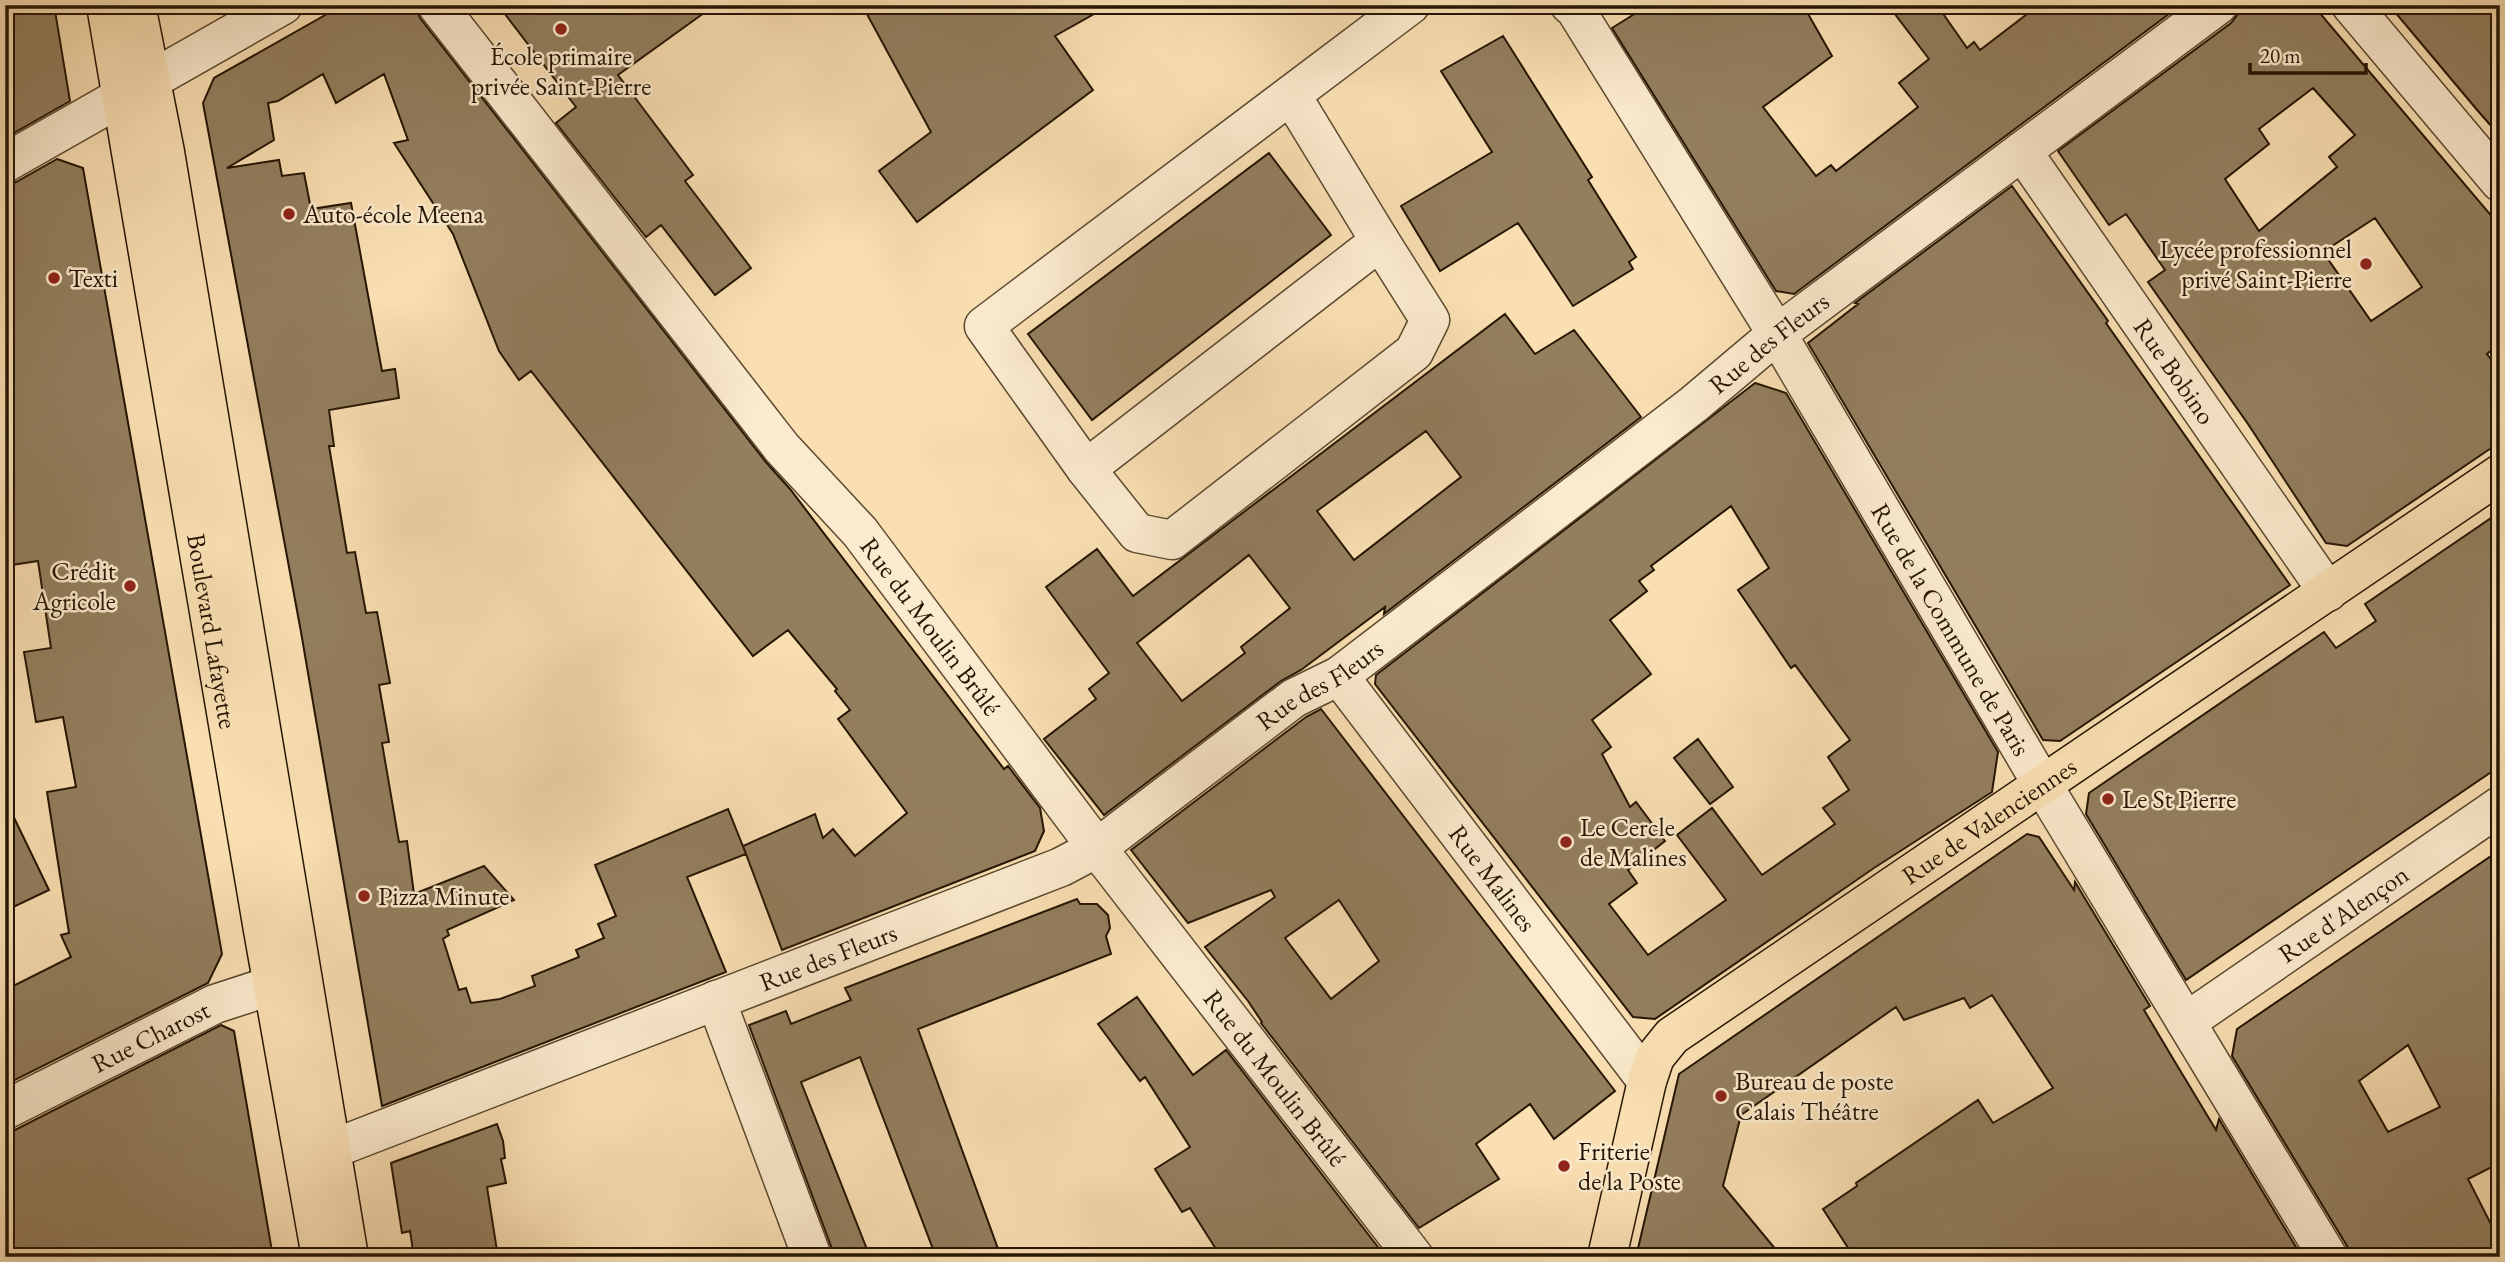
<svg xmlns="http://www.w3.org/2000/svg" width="2505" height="1262" viewBox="0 0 2505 1262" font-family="'EB Garamond',serif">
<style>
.building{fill:#937e5e;stroke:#251503;stroke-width:2;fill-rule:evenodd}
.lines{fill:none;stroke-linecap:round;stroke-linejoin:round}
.minor-casing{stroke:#5a482f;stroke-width:41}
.major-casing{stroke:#251503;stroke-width:41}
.minor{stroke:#fbeacd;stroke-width:38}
.major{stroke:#f9dfb2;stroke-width:38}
.poi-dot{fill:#8f2418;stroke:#fbeacd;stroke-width:2.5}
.labels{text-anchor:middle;stroke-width:5;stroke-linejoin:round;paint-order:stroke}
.poi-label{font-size:26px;fill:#251503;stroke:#fbeacd;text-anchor:start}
.street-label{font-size:26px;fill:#251503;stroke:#fbeacd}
</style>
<rect width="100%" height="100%" fill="#f9dfb2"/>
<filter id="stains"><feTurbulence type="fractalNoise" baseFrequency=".00286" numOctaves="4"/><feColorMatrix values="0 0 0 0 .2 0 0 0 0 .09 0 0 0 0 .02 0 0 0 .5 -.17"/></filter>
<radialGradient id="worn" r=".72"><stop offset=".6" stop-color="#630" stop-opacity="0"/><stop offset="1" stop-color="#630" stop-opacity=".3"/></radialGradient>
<path class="building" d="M5,5H54L70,101L5,138Z
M343,5H415L420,18L765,461L790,489L1004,769L1008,766L1040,808L1044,831L1035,851L782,950L743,846L815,814L823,838L833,829L855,856L907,813L838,719L850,710L835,691L837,689L788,630L753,656L531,371L519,380L499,351L453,234L394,143L408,140L384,74L336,103L323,74L278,101L268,103L274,140L227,168L279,160L282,176L304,173L311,209L351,203L382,371L395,369L399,398L329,410L334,446H329L347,553L355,552L366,613L377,612L390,683L379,685L389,742L382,743L399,842L407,841L414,894L484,866L514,900L447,930L449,935L443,939L459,990L466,988L471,1003L500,999L535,986L532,976L579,957L576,950L604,938L598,924L616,916L595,865L728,809L746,854L687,877L726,972L382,1106L301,632L203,103L214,78Z
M498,5H715L618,75L693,175L685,181L751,268L715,295L661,225L646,237L556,123L576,107Z
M862,5H1110L1055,36L1093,90L917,222L879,171L931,132Z
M1649,5H1803L1832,56L1763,107L1816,176L1831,165L1836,171L1918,107L1899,83L1929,59L1888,5H1937L1967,48L1974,42L1980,50L2039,5H2181L1794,294L1776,291L1612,28Z
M2239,5H2313L2500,226V343L2487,354L2500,372V442L2347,546L2326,543L2248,424L2148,282L2165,270L2126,214L2109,225L2058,151L2231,23L2238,14ZM2313,88L2355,135L2329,157L2337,167L2259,231L2225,179L2269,144L2259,129ZM2375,218L2422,287L2371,321L2323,252Z
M2389,5H2500V136L2478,111Z
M1503,36L1592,177L1588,180L1636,257L1629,262L1633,269L1573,306L1518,223L1440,271L1401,206L1492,152L1441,71Z
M1269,153L1331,235L1092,420L1028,334Z
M57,159L83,168L222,954L208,983L5,1085V990L71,957L61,935L69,933L47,792L76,787L63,717L36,722L24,652L51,648L38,561L5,566V185L16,182Z
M2012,186L2108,321L2106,323L2290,585L2060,741L2043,740L1808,343L1858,304L1855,303Z
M1505,314L1535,354L1574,330L1641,417L1384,614L1385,607L1301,670L1281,681L1104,815L1044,739L1096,699L1089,689L1109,673L1046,587L1097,549L1133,596ZM1426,431L1461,477L1354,560L1317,511ZM1249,555L1290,608L1241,647L1245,653L1182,701L1137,643Z
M1755,383L1786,393L1998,752L1992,792L1874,868L1655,1019L1633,1017L1375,684L1376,675ZM1731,506L1769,568L1738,590L1791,668L1795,665L1850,740L1828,757L1849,790L1823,808L1835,824L1762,875L1712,808L1677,835L1726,900L1648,955L1609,904L1637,883L1628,870L1665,841L1636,802L1630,807L1602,754L1611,747L1592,720L1651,674L1610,620L1647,591L1639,581L1654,570L1651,566Z
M2500,512V766L2186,980L2086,814L2089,793L2324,632L2336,648L2376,621L2365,604Z
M1321,709L1615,1091L1554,1139L1530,1104L1476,1144L1499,1179L1419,1228L1261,1023L1262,1022L1248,1001L1205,947L1275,897L1271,890L1188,923L1131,850L1306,717ZM1339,900L1379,961L1331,999L1285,938Z
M1698,739L1733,787L1710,804L1674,758Z
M5,799L49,890L5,911Z
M2027,834L2039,837L2074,890L2075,882L2150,1006L2144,1010L2172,1057L2216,1130L2219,1119L2302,1257H1854L1823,1209L1857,1186L1856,1183L1978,1100L1993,1123L2053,1088L1992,995L1970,1008L1964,998L1904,1020L1896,1007L1741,1115L1723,1186L1782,1257H1636L1679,1074Z
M2500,850V1163L2468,1179L2500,1242V1257H2350L2347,1246L2232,1056L2237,1029ZM2408,1045L2440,1107L2388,1132L2359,1081Z
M1077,899L1080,904H1097L1108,915L1110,928L1106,936L1111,954L918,1029L1001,1257H936L860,1057L801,1082L870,1257H833L832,1249L749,1025L786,1011L791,1024L851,1000L845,988Z
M1137,997L1193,1075L1226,1050L1381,1251L1372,1257H1221L1190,1208L1182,1212L1155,1169L1190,1147L1145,1077L1140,1081L1098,1024Z
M221,1025L234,1031L273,1257H5V1132L15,1130Z
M497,1124L503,1141L505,1158L501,1159L506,1183L487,1187L498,1257H414L410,1231L402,1233L391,1163Z"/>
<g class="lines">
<defs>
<g id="minor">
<path id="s1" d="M437,5L782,448L860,532L1097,848L1414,1257"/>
<path id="s2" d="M1570,5L1575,9L1777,334L2042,784L2328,1257"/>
<path d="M2351,5L2500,182"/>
<path d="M1291,95L1380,241L1086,469L984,326L1410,5"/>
<path id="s3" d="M2022,151L2328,592"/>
<path d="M5,163L283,5"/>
<path d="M1086,469L1137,533L1172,540L1414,352L1430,320L1380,241"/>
<path id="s4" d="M1339,676L1647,1081"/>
<path d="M716,1000L812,1257"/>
<path id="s5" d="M2186,1022L2500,806"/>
<path id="s6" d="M5,1110L215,1004L301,976"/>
<path id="s7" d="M304,1160L1061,867L1097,848L1294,698L1339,676L1694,404L1777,334L2218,5"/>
</g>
<g id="major">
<path id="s8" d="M106,5L263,930L321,1257"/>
<path d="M136,5L165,152L349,1257"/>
<path id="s9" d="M1607,1257L1647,1081L1655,1057L1672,1036L2500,474"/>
</g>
</defs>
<use href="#minor" class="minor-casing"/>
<use href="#major" class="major-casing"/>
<use href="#minor" class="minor"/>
<use href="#major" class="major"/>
</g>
<g class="poi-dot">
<circle cx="561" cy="29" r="7"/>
<circle cx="289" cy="214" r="7"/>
<circle cx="2366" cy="264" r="7"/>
<circle cx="54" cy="278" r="7"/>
<circle cx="130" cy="586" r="7"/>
<circle cx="2108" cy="799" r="7"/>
<circle cx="1566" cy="842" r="7"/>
<circle cx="364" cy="896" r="7"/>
<circle cx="1721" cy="1096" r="7"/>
<circle cx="1564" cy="1166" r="7"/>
</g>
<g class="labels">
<g class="poi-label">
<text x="561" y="65" text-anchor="middle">École primaire<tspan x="561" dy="30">privée Saint-Pierre</tspan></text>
<text x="303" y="223">Auto-école Meena</text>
<text x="2352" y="258" text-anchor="end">Lycée professionnel<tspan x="2352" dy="30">privé Saint-Pierre</tspan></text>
<text x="68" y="287">Texti</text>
<text x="116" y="580" text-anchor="end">Crédit<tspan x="116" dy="30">Agricole</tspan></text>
<text x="2122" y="808">Le St Pierre</text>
<text x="1580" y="836">Le Cercle<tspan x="1580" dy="30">de Malines</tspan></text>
<text x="378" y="905">Pizza Minute</text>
<text x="1735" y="1090">Bureau de poste<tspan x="1735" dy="30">Calais Théâtre</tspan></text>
<text x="1578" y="1160">Friterie<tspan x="1578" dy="30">de la Poste</tspan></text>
</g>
<g class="street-label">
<text dy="9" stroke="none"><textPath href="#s7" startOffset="1694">Rue des Fleurs</textPath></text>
<text dy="9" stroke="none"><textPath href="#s3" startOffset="268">Rue Bobino</textPath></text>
<text dy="9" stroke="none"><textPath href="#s1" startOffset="794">Rue du Moulin Brûlé</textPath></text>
<text dy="9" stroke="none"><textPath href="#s2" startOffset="732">Rue de la Commune de Paris</textPath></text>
<text dy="9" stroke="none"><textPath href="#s8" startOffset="635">Boulevard Lafayette</textPath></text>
<text dy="9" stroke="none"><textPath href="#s7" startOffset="1129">Rue des Fleurs</textPath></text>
<text dy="9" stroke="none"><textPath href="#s9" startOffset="616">Rue de Valenciennes</textPath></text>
<text dy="9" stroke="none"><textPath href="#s4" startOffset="254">Rue Malines</textPath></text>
<text dy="9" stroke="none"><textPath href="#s5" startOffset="191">Rue d'Alençon</textPath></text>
<text dy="9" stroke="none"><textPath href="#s7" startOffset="562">Rue des Fleurs</textPath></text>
<text dy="9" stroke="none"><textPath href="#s6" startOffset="163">Rue Charost</textPath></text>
<text dy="9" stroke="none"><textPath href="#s1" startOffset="1362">Rue du Moulin Brûlé</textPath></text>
</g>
</g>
<rect width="2505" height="1262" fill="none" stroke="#f9dfb2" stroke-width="28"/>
<rect x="7" y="7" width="2491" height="1248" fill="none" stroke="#251503" stroke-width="3.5"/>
<rect x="14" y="14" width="2477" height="1234" fill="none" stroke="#251503" stroke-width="2"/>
<path d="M2250 63v10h116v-10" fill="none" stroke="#251503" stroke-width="3.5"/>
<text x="2260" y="63" font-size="21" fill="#251503" stroke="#fbeacd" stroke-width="5" paint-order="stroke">20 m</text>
<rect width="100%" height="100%" filter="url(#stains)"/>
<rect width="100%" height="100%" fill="url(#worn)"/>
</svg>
